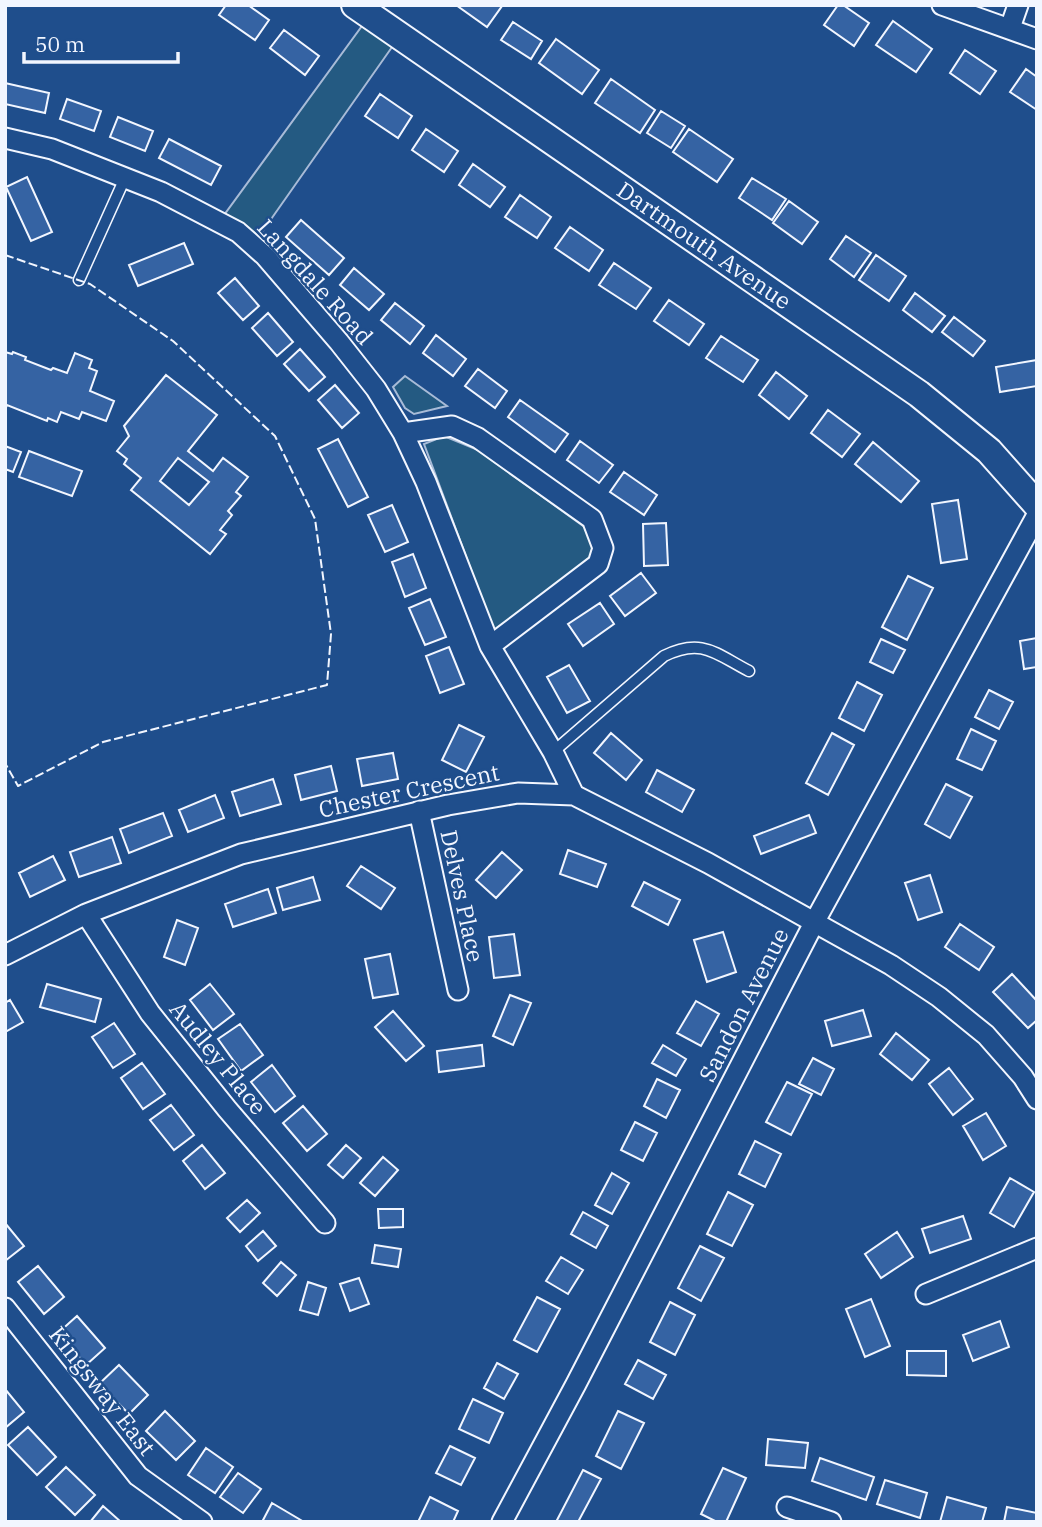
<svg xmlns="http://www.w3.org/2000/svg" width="1042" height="1527" viewBox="0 0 1042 1527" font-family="'IBM Plex Serif',serif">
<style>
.green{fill:#245a82;stroke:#a8bbd7;stroke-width:2}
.building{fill:#3563a3;stroke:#f2f6ff;stroke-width:2;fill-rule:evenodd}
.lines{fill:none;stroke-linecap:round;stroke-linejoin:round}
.lane-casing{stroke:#f2f6ff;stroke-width:13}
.street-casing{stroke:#f2f6ff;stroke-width:23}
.secondary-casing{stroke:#f2f6ff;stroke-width:30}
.lane{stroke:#1f4e8c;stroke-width:10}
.street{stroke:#1f4e8c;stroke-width:19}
.secondary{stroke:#1f4e8c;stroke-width:26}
.fence{stroke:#f2f6ff;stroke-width:2;stroke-dasharray:9 3.5;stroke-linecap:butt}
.labels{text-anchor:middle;stroke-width:5;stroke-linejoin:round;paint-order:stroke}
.street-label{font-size:23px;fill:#f2f6ff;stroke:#1f4e8c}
</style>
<rect width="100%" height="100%" fill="#1f4e8c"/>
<path class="green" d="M370,15L397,40L255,242L219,222Z
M405,376L447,406L414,414L405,408L393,387Z
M444,436L478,450L590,531C594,544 595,550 588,562L495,634L424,444Z"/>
<path class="building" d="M226,5H248L269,20L255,40L219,15Z
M456,5H501L502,6L487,27Z
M838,5H843L869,23L854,46L824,25Z
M893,21L932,49L916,72L876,45Z
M513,22L542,41L531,59L501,40Z
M284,30L319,56L305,75L270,48Z
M556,39L599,70L582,94L539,63Z
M965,50L996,71L980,94L950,73Z
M1026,69L1037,77V110L1010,92Z
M611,79L655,110L640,133L595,103Z
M5,83L49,93L45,113L5,104Z
M380,94L412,116L398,138L365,116Z
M67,99L101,111L94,131L60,119Z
M661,111L685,126L671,148L647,133Z
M118,117L153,131L145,151L110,137Z
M426,129L458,151L444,172L412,150Z
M689,129L733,159L717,182L673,152Z
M169,139L221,166L211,185L159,158Z
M473,164L505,187L490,207L459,185Z
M27,177L52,232L31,241L6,187Z
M752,178L786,199L772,220L739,198Z
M520,195L551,217L537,238L505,217Z
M789,201L818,222L802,244L773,223Z
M301,220L344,258L329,275L286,237Z
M570,227L603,250L589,271L555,248Z
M846,236L871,253L854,277L830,259Z
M184,243L193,264L138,286L129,265Z
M876,255L906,276L889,301L859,280Z
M614,263L651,288L636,309L599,285Z
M354,268L384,294L369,310L340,285Z
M235,278L259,306L243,320L218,293Z
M915,293L945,316L932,332L903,310Z
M669,300L704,324L689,345L654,321Z
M395,303L424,326L410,344L381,320Z
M268,313L293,342L277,356L252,328Z
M954,317L985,341L973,356L942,332Z
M436,335L466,359L453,376L423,353Z
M721,336L758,360L743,382L706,358Z
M300,349L325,377L309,391L284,364Z
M5,352L12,354L13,352L26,357L25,360L51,370L53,368L67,373L75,353L92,360L89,368L97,371L90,391L114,401L106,421L82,412L79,419L61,412L57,422L48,418L47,421L7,405L5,410Z
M1037,360V386L1000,392L996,367Z
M478,369L507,391L495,408L465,386Z
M776,372L807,396L789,419L759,395Z
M166,375L217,415L188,451L213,471L223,458L248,477L236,492L241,496L228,511L232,515L220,530L226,534L210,554L131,490L141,478L124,464L127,459L117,451L129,436L124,426ZM178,458L209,482L189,505L160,481Z
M335,385L359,413L342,428L318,400Z
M520,400L568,434L555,452L508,417Z
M828,410L860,434L842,457L811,433Z
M338,439L368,497L348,507L318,449Z
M580,441L613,465L599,483L567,460Z
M873,442L919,481L901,502L855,464Z
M5,446L21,452L13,472L5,469Z
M29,451L82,471L72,496L19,477Z
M624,472L657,495L644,515L610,492Z
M958,500L967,559L941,563L932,504Z
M392,505L408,542L385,552L368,515Z
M666,523L668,565L644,566L643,524Z
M413,554L426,588L405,597L392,562Z
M641,573L656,593L625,616L610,596Z
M908,576L933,588L907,640L882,627Z
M430,599L446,637L425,645L409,608Z
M600,603L614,624L583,646L568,624Z
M1037,638V667L1024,669L1020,641Z
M881,639L905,650L893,673L870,662Z
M449,647L464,684L440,693L426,656Z
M569,665L590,701L567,713L547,677Z
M857,682L882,695L864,731L839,718Z
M989,690L1013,702L999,729L975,717Z
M459,725L484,737L466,772L442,760Z
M971,729L996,741L982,770L957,759Z
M611,733L642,760L626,780L594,753Z
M832,733L854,745L828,795L806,783Z
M393,753L398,779L362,786L357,759Z
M331,766L337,791L301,800L295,775Z
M657,770L694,790L682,812L646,792Z
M273,779L281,804L240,816L232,792Z
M946,784L972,797L950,838L925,824Z
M215,795L224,818L188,832L179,810Z
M163,813L172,836L129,853L120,829Z
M809,815L816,833L761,854L754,836Z
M112,837L121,863L79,877L70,852Z
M568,850L606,864L597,887L560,874Z
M502,852L522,870L496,898L476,880Z
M53,856L65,880L30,897L19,873Z
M361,866L395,888L381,909L347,886Z
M930,875L942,912L918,920L905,883Z
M313,877L320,900L283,910L277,888Z
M644,882L680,900L668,925L632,906Z
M268,889L276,913L233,927L225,904Z
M177,920L198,928L185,965L164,957Z
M960,924L994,947L979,970L945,947Z
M723,932L736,972L707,982L694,940Z
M514,934L520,975L494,978L489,937Z
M390,954L398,994L373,998L365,959Z
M1012,974L1037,1001V1020L1028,1028L993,992Z
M47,984L101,999L95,1022L40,1007Z
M210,984L234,1014L213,1030L190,1000Z
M510,995L531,1003L513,1045L493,1036Z
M10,1000L23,1022L5,1032V1003Z
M696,1001L719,1014L701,1046L677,1033Z
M863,1010L871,1036L832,1046L825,1021Z
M393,1011L424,1046L406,1061L375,1027Z
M114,1023L135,1054L113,1068L92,1037Z
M240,1024L263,1055L241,1071L218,1039Z
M896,1033L929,1060L912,1080L880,1054Z
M482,1045L484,1066L439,1072L437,1051Z
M663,1045L686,1059L676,1076L652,1063Z
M813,1058L834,1069L821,1095L799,1084Z
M142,1063L165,1094L143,1109L121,1078Z
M272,1065L295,1096L275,1112L251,1082Z
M949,1068L973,1099L953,1115L929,1084Z
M657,1079L680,1090L666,1118L644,1106Z
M787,1082L812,1094L791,1135L766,1122Z
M171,1105L194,1135L174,1150L150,1120Z
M303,1106L327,1134L307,1151L283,1123Z
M986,1113L1006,1146L983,1160L963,1126Z
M635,1122L657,1133L643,1161L621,1150Z
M755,1141L781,1154L765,1187L739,1174Z
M202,1145L225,1173L205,1189L183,1161Z
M346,1145L361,1158L343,1178L328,1165Z
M383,1157L398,1170L375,1196L360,1183Z
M612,1173L629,1183L612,1214L595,1205Z
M1010,1178L1034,1192L1014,1227L990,1213Z
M728,1192L753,1205L732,1246L707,1234Z
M247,1200L260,1213L240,1232L227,1218Z
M378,1209H403V1227L379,1228Z
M583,1212L608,1226L596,1248L571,1234Z
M963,1216L971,1239L930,1253L922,1229Z
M5,1223L24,1246L5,1261Z
M263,1231L276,1246L258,1261L246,1246Z
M897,1232L913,1257L881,1278L865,1254Z
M375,1245L401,1249L398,1267L372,1263Z
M700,1246L724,1258L701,1301L678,1288Z
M561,1257L583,1270L568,1294L546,1281Z
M281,1262L296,1275L277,1296L263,1283Z
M38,1266L64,1297L44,1314L18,1282Z
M359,1278L369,1304L350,1311L340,1284Z
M308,1282L326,1288L318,1315L300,1310Z
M537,1297L560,1309L537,1352L514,1340Z
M871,1299L890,1346L865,1357L846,1309Z
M670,1302L695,1315L675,1355L650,1342Z
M77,1316L105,1348L86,1365L58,1333Z
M1000,1321L1009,1347L973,1361L963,1335Z
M907,1351H946V1376L907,1375Z
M638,1360L666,1375L653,1399L625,1384Z
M497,1363L518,1374L504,1399L484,1388Z
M119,1365L148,1395L129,1414L99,1384Z
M5,1389L24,1412L5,1428Z
M473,1399L503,1413L489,1443L459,1429Z
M165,1411L195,1441L176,1460L146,1431Z
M618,1411L644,1423L621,1469L596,1456Z
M28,1427L56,1457L37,1475L8,1445Z
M768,1439L808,1443L805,1468L766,1465Z
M450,1446L475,1458L461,1485L436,1473Z
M206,1448L233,1467L215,1493L188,1475Z
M820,1458L874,1477L866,1500L812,1481Z
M66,1467L95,1495L75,1515L46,1487Z
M723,1468L746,1478L726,1522H717L701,1514Z
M583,1470L601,1479L578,1522H556Z
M238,1473L261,1489L243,1513L220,1497Z
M885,1480L927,1493L920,1518L877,1504Z
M430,1497L458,1511L453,1522H418Z
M947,1497L986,1508L982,1522H940Z
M272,1503L304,1522H262Z
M103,1506L121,1522H90Z
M1007,1507L1037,1513V1522H1004Z"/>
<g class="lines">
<defs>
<path id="lane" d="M79,280L125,178
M553,752L664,656C702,637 716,654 749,671"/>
<path id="street" d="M942,5L1037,39
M1010,28L1018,5
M5,138L52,149L161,192L238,232L265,256L339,342L376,389L403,433L426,482L490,646L553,752L574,795
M403,433L452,426L478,438L592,519L603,548L598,564L490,646
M419,811L458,990
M86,914L150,1013L227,1109L325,1223
M5,955L86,914L241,854L448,805L518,793L574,795L708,863L891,965L939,997L986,1035L1023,1077L1037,1099
M926,1294L1037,1248
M5,1308L138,1476L202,1522
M787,1507L831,1522
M502,1522L576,1384L815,921L1037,515"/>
<g id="secondary">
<path id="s1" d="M355,5L919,394L989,451L1037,505"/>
</g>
</defs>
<use href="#lane" class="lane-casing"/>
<use href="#street" class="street-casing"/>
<use href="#secondary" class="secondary-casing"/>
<use href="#lane" class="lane"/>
<use href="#street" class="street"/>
<use href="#secondary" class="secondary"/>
<path class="fence" d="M5,255L90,284L173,341L275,436L315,519L331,634L327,685L103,742L18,786L5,763"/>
</g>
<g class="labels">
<g class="street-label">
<text dy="8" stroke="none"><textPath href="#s1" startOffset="424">Dartmouth Avenue</textPath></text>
<text transform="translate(315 282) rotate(48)" y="8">Langdale Road</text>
<text transform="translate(409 791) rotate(-12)" y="8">Chester Crescent</text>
<text transform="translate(462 896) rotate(78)" y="8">Delves Place</text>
<text transform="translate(744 1005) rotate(-63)" y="8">Sandon Avenue</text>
<text transform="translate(218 1058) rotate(51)" y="8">Audley Place</text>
<text transform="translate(102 1391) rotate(52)" y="8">Kingsway East</text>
</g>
</g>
<rect width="1042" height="1527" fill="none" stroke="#f2f6ff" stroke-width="14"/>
<path d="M24 52v10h154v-10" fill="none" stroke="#f2f6ff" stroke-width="3.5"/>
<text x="35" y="52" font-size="21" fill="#f2f6ff" stroke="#1f4e8c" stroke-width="5" paint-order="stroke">50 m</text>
</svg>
